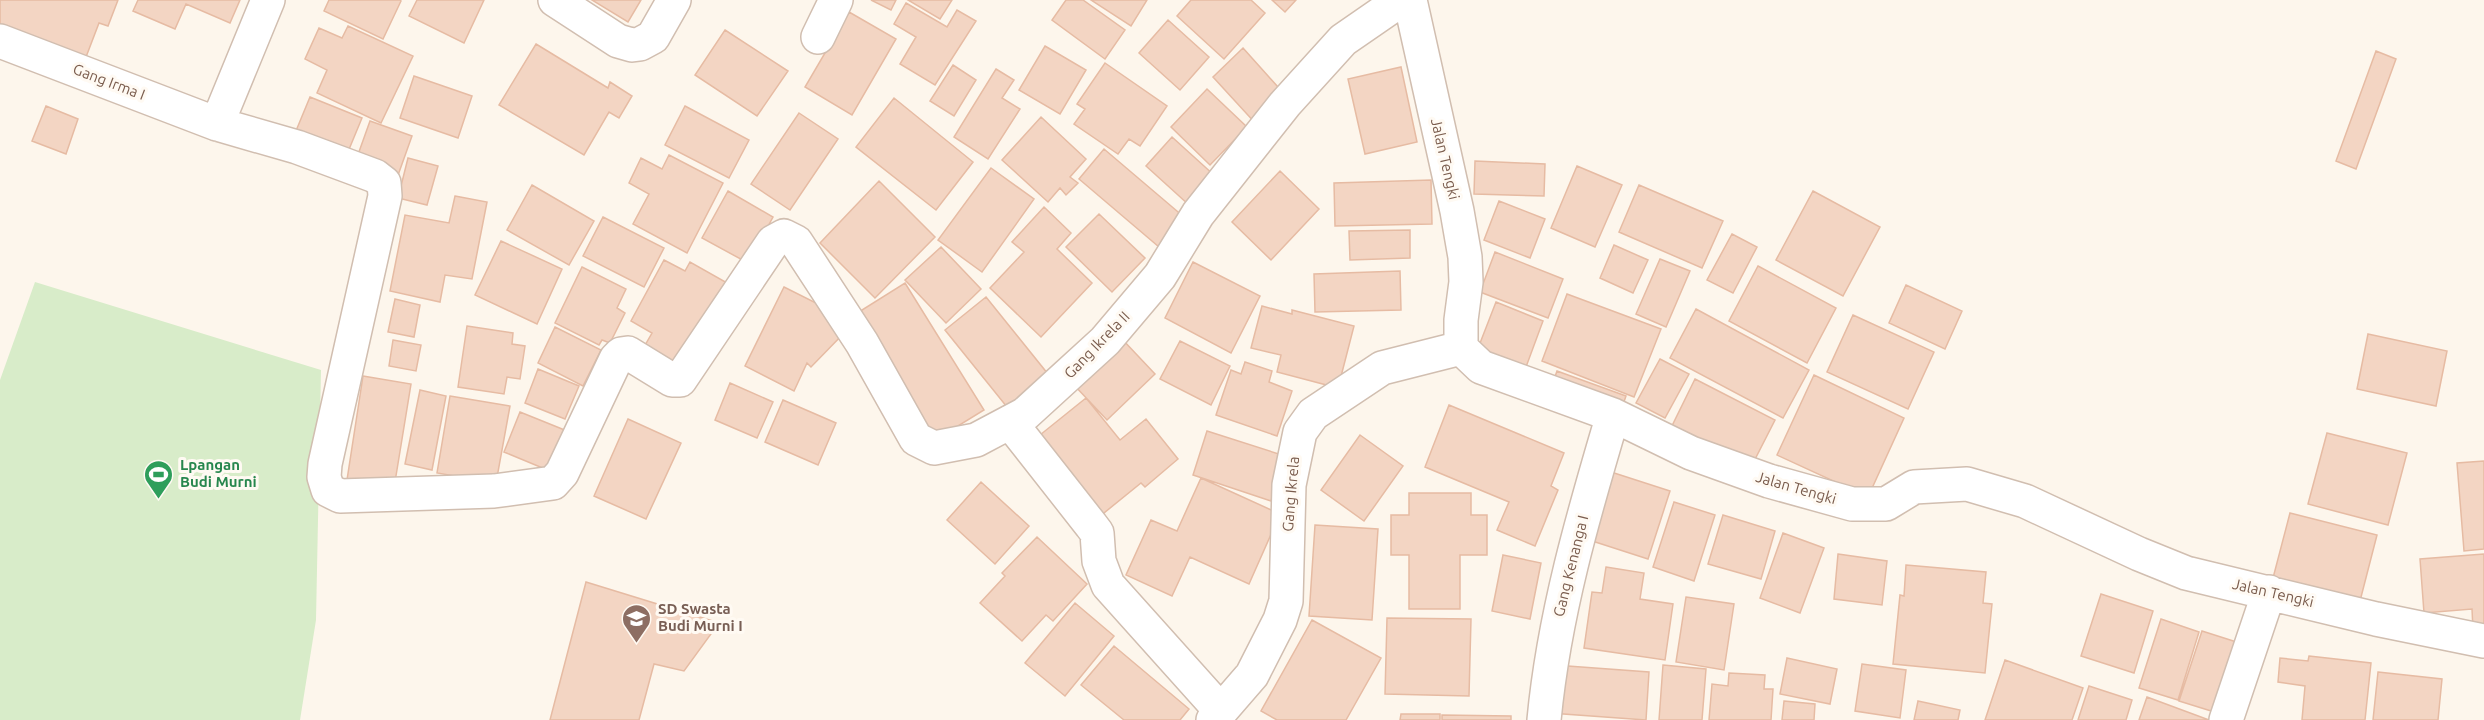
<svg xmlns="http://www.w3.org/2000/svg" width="2484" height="720" viewBox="0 0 2484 720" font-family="Ubuntu,sans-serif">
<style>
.green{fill:#d8ecc9}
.building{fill:#f3d5c3;stroke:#e6bba3;stroke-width:1.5}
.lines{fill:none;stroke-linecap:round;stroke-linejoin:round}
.minor-casing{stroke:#d1beb0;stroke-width:36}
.minor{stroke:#fff;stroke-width:33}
.labels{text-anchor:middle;stroke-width:6;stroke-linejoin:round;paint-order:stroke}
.street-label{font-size:15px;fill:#7a5c4d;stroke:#fffaf3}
.leisure-label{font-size:15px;font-weight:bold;fill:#27864d;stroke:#fffaf3;text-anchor:start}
.education-label{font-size:15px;font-weight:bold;fill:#785e54;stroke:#fffaf3;text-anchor:start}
</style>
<rect width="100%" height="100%" fill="#fdf6ec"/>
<path class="green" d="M35,282L321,370L316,620L300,720H0V380Z"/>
<path class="building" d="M0,0H118L108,26L99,23L86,57L0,25Z
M138,0H240L230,23L186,4L175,29L133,11Z
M329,0H400L401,1L383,39L324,11Z
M417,0H484L464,43L409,16Z
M592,0H641L628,22Z
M871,0H896L891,10Z
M908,0H952L940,19Z
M1066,0H1083L1125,30L1105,59L1052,20Z
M1091,0H1147L1131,26Z
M1191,0H1251L1265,13L1224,59L1177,16Z
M1272,0H1296L1285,12Z
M906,3L947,27L957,10L976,21L935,85L900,64L916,37L894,24Z
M849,12L896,39L852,115L805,87Z
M1168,20L1209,57L1180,90L1139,53Z
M348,26L413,56L381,123L317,93L327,70L305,59L319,28L342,38Z
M725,30L788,71L757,116L695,75Z
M536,44L608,88L610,82L632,96L619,118L609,112L584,155L499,105Z
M1045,46L1086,70L1060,114L1019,90Z
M1243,48L1287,97L1257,125L1213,77Z
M2376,51L2396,59L2356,169L2336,161Z
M1105,63L1167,106L1140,146L1129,139L1118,154L1074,124L1085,109L1077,104Z
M953,65L976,80L954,116L930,101Z
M1401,67L1417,142L1365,154L1348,79Z
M996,69L1014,80L1002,98L1020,109L988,159L954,137Z
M414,76L472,96L458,138L400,118Z
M1207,89L1247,127L1210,165L1171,127Z
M310,97L362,118L345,159L293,138Z
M894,98L973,162L936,210L856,147Z
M46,106L78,119L66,154L32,141Z
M685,106L749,140L729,178L665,145Z
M799,113L838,139L790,210L751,184Z
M1041,117L1086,159L1070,177L1078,183L1066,195L1060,188L1048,202L1002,160Z
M370,121L412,136L397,178L355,163Z
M1172,137L1215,176L1189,205L1146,166Z
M1104,149L1184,217L1159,247L1079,179Z
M669,155L723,183L687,253L633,224L649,194L629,183L641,158L662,169Z
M408,158L438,166L427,205L398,198Z
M1475,161L1545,164L1544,196L1474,194Z
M1577,166L1622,185L1595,247L1551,228Z
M991,168L1034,199L982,272L938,240Z
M1280,171L1319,209L1271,260L1232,222Z
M1431,180L1432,224L1335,226L1334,183Z
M879,181L935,237L875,298L820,243Z
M532,185L594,221L569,265L507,230Z
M1639,185L1723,221L1702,268L1619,232Z
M728,191L773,217L748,263L702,238Z
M1813,191L1880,227L1843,296L1776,260Z
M455,196L487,202L472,279L445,275L440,302L390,291L405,215L449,223Z
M1499,201L1545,219L1530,258L1484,240Z
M1044,207L1071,233L1057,249L1092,283L1041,337L990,288L1024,252L1012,242Z
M1099,214L1145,258L1112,292L1066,247Z
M603,217L664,248L644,287L583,256Z
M1410,230V258L1350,260L1349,231Z
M1732,234L1757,247L1733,293L1707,280Z
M501,241L562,269L537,324L475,295Z
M1614,245L1648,260L1633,293L1600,278Z
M941,247L981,289L946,323L905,280Z
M1495,252L1563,279L1548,318L1480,292Z
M1660,259L1690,271L1666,327L1636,314Z
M664,260L685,271L690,262L729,284L683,369L644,347L652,333L631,321Z
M1193,262L1260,296L1231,353L1165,318Z
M1758,266L1836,308L1807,363L1729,321Z
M582,267L626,289L617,308L625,313L610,343L602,340L599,345L555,323Z
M1400,271L1401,310L1315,312L1314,274Z
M905,283L984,410L932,442L854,315Z
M1906,285L1962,311L1945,349L1889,323Z
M784,287L832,311L844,333L811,367L807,363L794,391L745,366Z
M1567,294L1661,329L1634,397L1542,361Z
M986,297L1052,379L1011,412L945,330Z
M395,299L420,305L414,337L388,332Z
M1496,302L1543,321L1523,375L1475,356Z
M1262,306L1292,314V310L1354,326L1338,388L1277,372L1281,355L1251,348Z
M1696,309L1809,370L1783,418L1670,358Z
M1853,315L1934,352L1908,409L1827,372Z
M467,326L513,333L512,344L525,346L520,379L507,377L504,394L458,387Z
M555,327L601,350L583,386L538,363Z
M2368,334L2447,351L2436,406L2357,389Z
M1122,339L1155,374L1107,420L1074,385Z
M393,340L421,345L416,371L389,366Z
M1180,341L1230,366L1211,405L1160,379Z
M1660,359L1689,374L1665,418L1636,403Z
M1245,362L1272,371L1269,382L1292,391L1277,436L1216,415L1231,370L1241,374Z
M538,369L579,386L565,419L525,403Z
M1557,371L1626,396L1620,413L1551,388Z
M1814,375L1904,418L1868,497L1777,455Z
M363,376L411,384L394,488L347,480Z
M1695,379L1775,420L1749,471L1669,432Z
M730,383L773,402L757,438L715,420Z
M420,390L446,396L432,470L405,464Z
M450,396L510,406L496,483L437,473Z
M1086,398L1120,440L1146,419L1178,459L1145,487L1141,483L1099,517L1035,439Z
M783,400L836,423L818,465L765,442Z
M1449,405L1564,453L1551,486L1558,490L1535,546L1497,530L1509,502L1425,467Z
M520,412L572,433L557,474L504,452Z
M628,419L681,443L646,519L594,496Z
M1207,431L1285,456L1271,501L1193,475Z
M2327,433L2407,453L2388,525L2308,504Z
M1360,435L1403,466L1364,521L1321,490Z
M2484,461V549L2464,551L2457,463Z
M1608,471L1670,491L1648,559L1586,539Z
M1201,478L1280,514L1249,584L1190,557L1172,596L1126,575L1151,520L1177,531Z
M981,482L1029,526L995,564L947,520Z
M1409,493H1471V515H1487V555H1460V609H1409V555H1391V515H1409Z
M1674,502L1715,515L1694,581L1653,567Z
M2290,513L2377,535L2360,601L2273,578Z
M1723,515L1775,531L1761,579L1708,564Z
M1315,525L1378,529L1372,620L1309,616Z
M1783,533L1824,548L1800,613L1760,598Z
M1037,537L1087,584L1053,621L1046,615L1022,641L980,603L1005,576L1002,573Z
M1838,554L1887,561L1882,605L1834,599Z
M2484,554V629L2473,630L2472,609L2424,613L2420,559Z
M1503,555L1541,563L1530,619L1492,611Z
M1906,565L1986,572L1983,603L1992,604L1985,673L1893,664L1900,595L1904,596Z
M1606,567L1644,573L1640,599L1673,604L1665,660L1584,648L1592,592L1602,593Z
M586,582L719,623L684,671L654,664L639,720H550Z
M2101,594L2153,611L2134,673L2081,656Z
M1686,597L1734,604L1724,670L1676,662Z
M1075,603L1114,636L1065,696L1025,663Z
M1387,618L1471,619L1469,696L1385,694Z
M2161,619L2199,632L2178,700L2139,688Z
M1312,620L1381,658L1346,720H1277L1261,711Z
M2202,631L2246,645L2224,715L2179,701Z
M1114,646L1189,709L1180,720H1124L1081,685Z
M2309,656L2371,663L2365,720H2302L2305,686L2278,682L2280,658L2308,661Z
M1787,658L1837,669L1830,704L1780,694Z
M2005,660L2083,688L2072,720H1985Z
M1862,664L1906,670L1900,718L1855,711Z
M1554,665L1649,672L1646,720L1550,713Z
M1663,665L1706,669L1702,720H1659Z
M2378,672L2442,679L2438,720H2373Z
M1729,673L1765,675L1764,689H1773L1771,720H1709L1712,684L1728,686Z
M2089,686L2132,700L2126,720H2078Z
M2147,697L2209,720H2139Z
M1784,701L1815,704L1814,720H1782Z
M1918,701L1960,710L1958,720H1914Z
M1401,714H1440V720H1400Z
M1442,715L1511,716V720H1442Z"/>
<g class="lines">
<defs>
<path id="minor" d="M555,0L618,41L632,45L640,44L653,37L674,0
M1410,0L1457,211L1465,257L1466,282L1461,320V348L1481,367L1613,415L1691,453L1769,481L1852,504H1886L1914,487L1967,484L2025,501L2139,554L2186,573L2376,619L2484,641
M818,37L836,0
M0,41L217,124L297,147L375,176L384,183L385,196L325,464L324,477L328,490L340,496L494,491L553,483L562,473L616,359L621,354L628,353L672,380H680L773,242L784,236L796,242L862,343L916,439L934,448L976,440L1025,414L1105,341L1160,276L1198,214L1285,104L1343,40L1401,0
M217,124L268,0
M1010,422L1091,525L1097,533L1099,561L1108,585L1221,711
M1213,720L1252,675L1280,620L1286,601L1289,485L1300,432L1313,414L1382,368L1461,348
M1544,720C1554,615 1583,516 1613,415
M2226,720L2269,592"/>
</defs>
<use href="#minor" class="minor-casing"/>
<use href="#minor" class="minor"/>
</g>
<defs>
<symbol id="stadium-pin" viewBox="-11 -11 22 30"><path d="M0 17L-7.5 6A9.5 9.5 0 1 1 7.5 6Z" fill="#2e9e5b" stroke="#fffaf3"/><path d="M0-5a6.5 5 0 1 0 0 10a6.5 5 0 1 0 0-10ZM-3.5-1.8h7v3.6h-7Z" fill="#fff"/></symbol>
<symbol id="school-pin" viewBox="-11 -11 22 30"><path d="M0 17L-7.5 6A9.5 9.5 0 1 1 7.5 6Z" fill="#8d6e63" stroke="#fffaf3"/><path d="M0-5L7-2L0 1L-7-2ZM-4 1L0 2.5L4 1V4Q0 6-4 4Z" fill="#fff"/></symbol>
</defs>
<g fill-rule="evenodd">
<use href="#stadium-pin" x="142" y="458" width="33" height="45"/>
<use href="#school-pin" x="620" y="602" width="33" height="45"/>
</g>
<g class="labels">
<g class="street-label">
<text transform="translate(109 82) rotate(21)" y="5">Gang Irma I</text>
<text transform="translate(1445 159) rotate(77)" y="5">Jalan Tengki</text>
<text transform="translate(1097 345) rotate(-46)" y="5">Gang Ikrela II</text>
<text transform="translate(1796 488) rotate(16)" y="5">Jalan Tengki</text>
<text transform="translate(1291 494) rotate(-85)" y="5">Gang Ikrela</text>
<text transform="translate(1571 566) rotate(-76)" y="5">Gang Kenanga I</text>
<text transform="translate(2273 593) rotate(13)" y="5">Jalan Tengki</text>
</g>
<g class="leisure-label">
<text x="180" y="470">Lpangan<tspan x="180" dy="17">Budi Murni</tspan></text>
</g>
<g class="education-label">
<text x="658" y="614">SD Swasta<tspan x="658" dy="17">Budi Murni I</tspan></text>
</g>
</g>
</svg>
